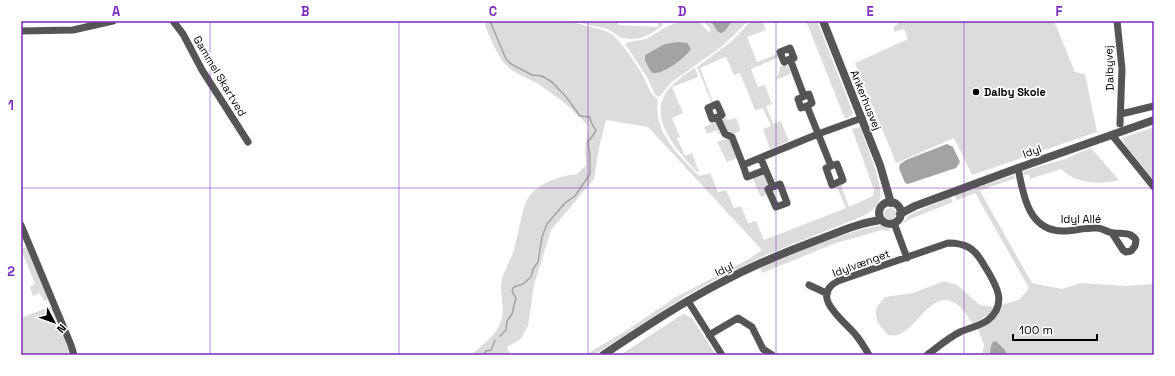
<svg xmlns="http://www.w3.org/2000/svg" width="1175" height="376" viewBox="0 0 1175 376" font-family="'Space Grotesk',sans-serif">
<style>
.green{fill:#dcdcdc}
.water{fill:#a3a3a3}
.lines{fill:none;stroke-linecap:round;stroke-linejoin:round}
.stream{stroke:#a3a3a3;stroke-width:1.5}
.minor{stroke:#555;stroke-width:7}
.tertiary{stroke:#555;stroke-width:8}
.grid{fill:none;stroke:#7b2cbf;stroke-width:1;stroke-opacity:0.55}
.poi-dot{fill:#000;stroke:#fff;stroke-width:1.5}
.labels{text-anchor:middle;stroke-width:3.5;stroke-linejoin:round;paint-order:stroke}
.street-label{font-size:11px;fill:#000;stroke:#fff}
.poi-label{font-size:11px;font-weight:bold;fill:#000;stroke:#fff;text-anchor:start}
.neatline{fill:none;stroke:#7b2cbf;stroke-width:1.5}
.grid-label{font-size:13px;text-anchor:middle;font-weight:bold;fill:#7b2cbf}
</style>
<rect width="100%" height="100%" fill="#fff"/>
<path class="green" d="M484,21H571C584,27 603,27 614,36C623,44 640,69 645,80C649,88 650,94 658,100C653,133 679,155 699,176L710,173L718,192L726,190L734,208L741,206L748,223L756,221L764,240L846,208L837,187L841,185L849,207L873,196L874,190L852,129L860,127C865,142 884,185 880,199C877,208 871,212 863,216L768,254L719,278L687,295L594,355H585L627,330L676,297L749,259L762,250L648,127L606,120L599,148L594,179L551,230L534,285L528,326L521,339L507,347L510,355H471C482,345 496,336 501,321C505,309 501,299 501,288C501,274 510,262 514,250C518,235 520,220 525,205C531,185 558,176 577,174L586,165L585,151L588,126C574,110 557,96 538,84C528,78 514,74 506,65C498,56 487,33 484,21Z
M576,21H618V25L658,27V21H662L663,25C652,34 638,42 623,38C617,37 613,31 607,29C597,26 586,25 576,21Z
M680,21H698L709,32L711,30L703,21H748L733,36L721,47L672,82L659,97L655,94L647,77L625,44L629,42L646,39L666,27Z
M751,21H764L763,22L766,30L747,37L757,62L777,54L779,57L751,69L758,87L765,85L772,104L766,106L773,124L781,121L789,141L770,149L763,129L771,126L763,108L755,110L740,73L734,75L726,57L700,68L713,102L712,103L697,67L732,41Z
M806,21H817L853,113L852,115L845,119Z
M896,21H1054L1075,72L1085,74L1097,132L972,175L954,138L896,163L855,63L908,39L904,29L894,32V26L898,24Z
M787,64L791,74L776,80L781,66Z
M695,68L698,77L672,87L683,113L672,118L680,137L677,138L685,156L692,153L699,172H697C674,147 640,110 677,81C682,77 688,71 695,68Z
M725,118L729,120L736,118L740,128L739,132L732,134L725,131L721,119Z
M714,122L716,123L720,134H718L717,130L707,134L704,127Z
M1154,127V181L1125,145L1122,138Z
M726,138L731,140L738,158L727,162L717,142Z
M1091,148L1119,180C1098,185 1077,184 1061,169L1030,179L1029,174L1025,176L1023,171L1062,160Z
M763,173L765,174L770,185L768,194L761,197L752,177Z
M1015,175V178L980,191L1032,283L1062,289L1081,283L1127,286L1154,284V355H982L984,345L978,329C990,323 998,318 1002,305L1020,299L1029,288L975,193L957,200L954,195Z
M950,197L953,202L908,220L901,226L909,215Z
M884 214a6 6 0 1 1 12 0a6 6 0 1 1-12 0Z
M882,226L889,229V231L882,230L836,243L762,273L760,267C784,257 809,247 834,238C850,233 865,227 882,226Z
M27,247L49,299L47,300L44,301L40,293L33,296L30,287L35,284L21,249Z
M944,281L957,285L980,305L995,307L991,313L973,324C969,318 964,310 958,305C933,285 917,330 897,335C894,336 891,335 888,335L878,323L876,316V309L880,303L885,297L913,293Z
M49,307H52L72,355H21V318Z
M683,314L692,318L716,355H620Z"/>
<path class="water" d="M711,21H732L725,31L721,33L718,32Z
M677,42L687,43L691,49C685,58 663,75 652,73L645,61V55L665,44Z
M947,144L953,147L960,162L956,168L908,184L905,183L899,168L900,164L906,160Z
M996,341L1005,350L1007,355H990L991,345L993,342Z"/>
<g class="lines">
<path class="stream" d="M490,21L506,59L511,64L532,75L542,76L552,82L567,98L580,116L590,117L591,122L596,131L588,142L590,155V174L575,196L565,203L547,224L542,237L538,262L533,269L531,277L523,284L514,287C510,291 514,294 516,298L512,314L507,321L506,330L500,336
M483,355L486,351L491,350L495,340"/>
<path class="minor" d="M173,21L183,34L202,70L248,142
M1117,21L1122,69L1120,124
M21,31L73,30L113,21
M790,59L784,62L780,52L790,48L794,58L790,59L804,96
M807,106L812,103L809,94L798,99L801,108L807,106L831,166L837,164L843,180L832,185L826,168L831,166
M1121,114L1154,106
M717,117L712,119L708,108L717,104L722,115L717,117L725,134L732,137L743,165L818,134L862,118
M1112,135L1154,187
M761,159L773,187L768,189L776,207L787,203L780,184L773,187
M743,165L747,177L765,170
M1018,168C1023,194 1028,231 1063,231C1074,231 1086,227 1097,228C1103,228 1108,233 1114,233C1123,234 1131,232 1136,240L1135,246L1131,251L1126,252L1123,250L1112,233
M894,223L907,258
M21,225L71,345L74,355
M809,285L826,293
M688,301L722,355
M709,335L738,318L752,327L763,349L772,355
M869,355C865,348 860,340 855,334C843,320 809,296 838,281L948,243C967,243 975,249 984,265C995,283 1009,303 988,320C980,326 969,328 960,332C948,338 938,347 927,355"/>
<path class="tertiary" d="M823,21L880,165L891,203
M879 213a11 11 0 1 1 22 0a11 11 0 1 1-22 0Z
M900,214L915,206L1018,168L1154,120
M603,355C642,329 681,303 722,282C752,266 783,253 815,241C837,233 858,223 881,220"/>
</g>
<path class="grid" d="M210,21V355M399,21V355M588,21V355M776,21V355M964,21V355M21,188H1154"/>
<circle class="poi-dot" cx="976" cy="92" r="4"/>
<g class="labels">
<g class="street-label">
<text transform="translate(1109 68) rotate(-92)" y="4">Dalbyvej</text>
<text transform="translate(220 76) rotate(59)" y="4">Gammel Skartved</text>
<text transform="translate(866 100) rotate(68)" y="4">Ankerhusvej</text>
<text transform="translate(1032 151) rotate(-19)" y="4">Idyl</text>
<text x="1081" y="223">Idyl Allé</text>
<text transform="translate(861 263) rotate(-20)" y="4">Idylvænget</text>
<text transform="translate(724 269) rotate(-26)" y="4">Idyl</text>
</g>
<g class="poi-label">
<text x="984" y="96">Dalby Skole</text>
</g>
</g>
<rect width="1175" height="376" fill="none" stroke="#ffffff" stroke-width="44"/>
<g transform="translate(54 322) rotate(131)" stroke="#ffffff" stroke-width="3" paint-order="stroke">
<path d="M0-3L7 15L0 10L-7 15Z" fill="#000000"/>
<text y="-6" font-size="11" font-weight="bold" text-anchor="middle" fill="#000000">N</text>
</g>
<path d="M1013 334v6h84v-6" fill="none" stroke="#000000" stroke-width="2"/>
<text x="1019" y="334" font-size="12" fill="#000000" stroke="#ffffff" stroke-width="3" paint-order="stroke">100 m</text>
<rect x="22" y="22" width="1131" height="332" class="neatline"/>
<g class="grid-label">
<text x="116" y="16">A</text>
<text x="305" y="16">B</text>
<text x="493" y="16">C</text>
<text x="682" y="16">D</text>
<text x="870" y="16">E</text>
<text x="1059" y="16">F</text>
<text x="11" y="110">1</text>
<text x="11" y="276">2</text>
</g>
</svg>
